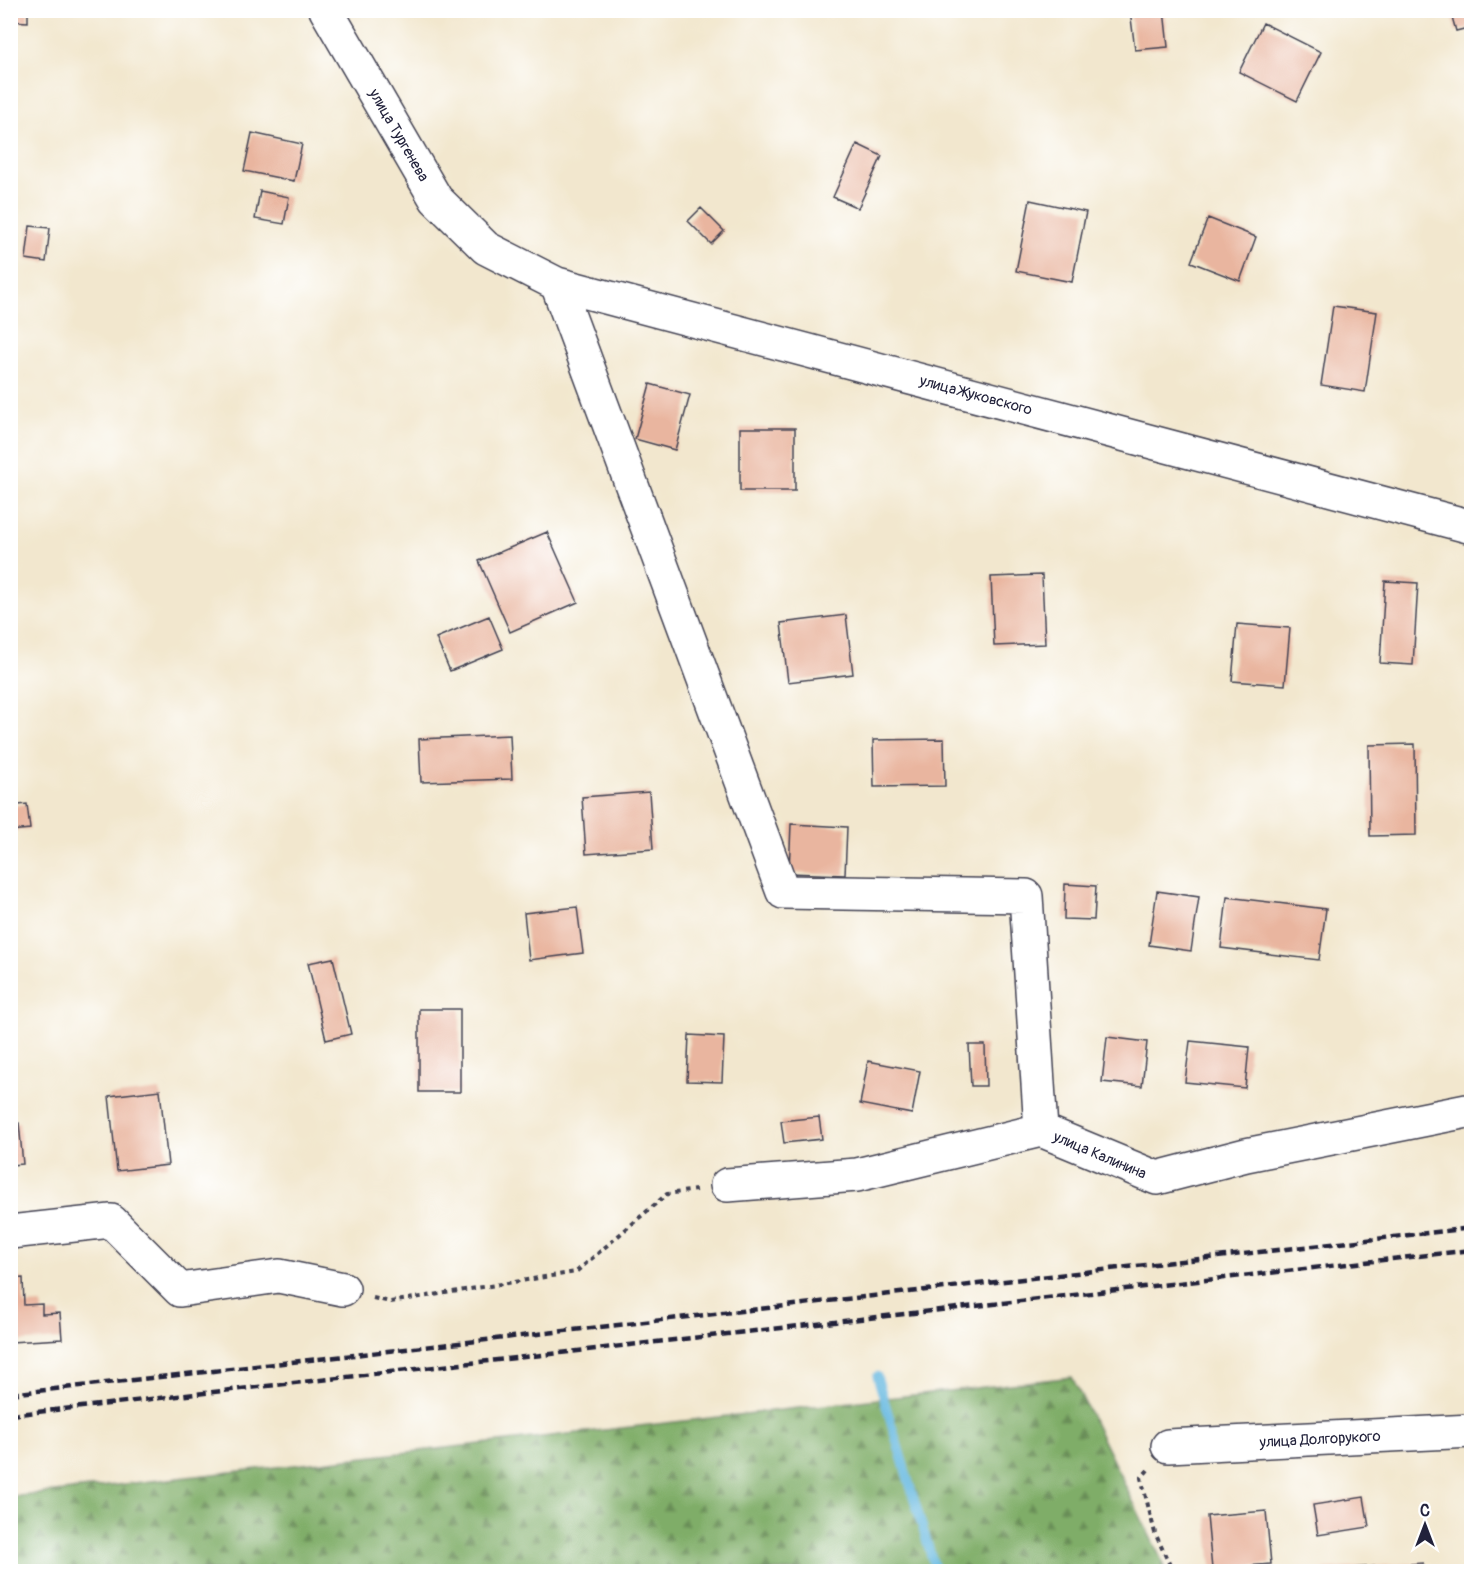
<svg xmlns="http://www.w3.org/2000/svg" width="1482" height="1582" viewBox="0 0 1482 1582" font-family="Pangolin,sans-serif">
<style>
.forest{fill:url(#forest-firs);stroke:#506851;stroke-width:1.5}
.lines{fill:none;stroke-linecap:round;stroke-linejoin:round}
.stream{stroke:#63b7df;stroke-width:9}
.building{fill:#e9b59f}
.minor-casing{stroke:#414051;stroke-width:36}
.path{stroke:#414051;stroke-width:4;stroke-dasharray:4.5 4.5;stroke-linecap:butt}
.minor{stroke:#fff;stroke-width:33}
.rail{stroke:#22223b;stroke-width:4.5;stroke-dasharray:9 4.5;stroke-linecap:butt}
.labels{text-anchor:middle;stroke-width:6;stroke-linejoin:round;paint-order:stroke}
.street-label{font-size:15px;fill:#22223b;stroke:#fff}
</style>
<defs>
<pattern id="forest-firs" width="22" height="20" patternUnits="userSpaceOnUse" patternTransform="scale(1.5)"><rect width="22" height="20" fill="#7fad67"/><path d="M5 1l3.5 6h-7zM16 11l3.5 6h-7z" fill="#688c56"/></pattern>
</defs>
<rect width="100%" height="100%" fill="#fff"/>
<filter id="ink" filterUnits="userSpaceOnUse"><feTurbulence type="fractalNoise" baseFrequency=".0167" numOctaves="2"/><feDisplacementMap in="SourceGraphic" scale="12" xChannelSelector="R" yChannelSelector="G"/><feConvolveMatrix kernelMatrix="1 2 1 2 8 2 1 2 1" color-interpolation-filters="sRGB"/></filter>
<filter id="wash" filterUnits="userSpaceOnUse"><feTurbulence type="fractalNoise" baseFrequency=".008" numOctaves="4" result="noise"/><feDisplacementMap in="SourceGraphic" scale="24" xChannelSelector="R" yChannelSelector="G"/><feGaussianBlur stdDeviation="1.35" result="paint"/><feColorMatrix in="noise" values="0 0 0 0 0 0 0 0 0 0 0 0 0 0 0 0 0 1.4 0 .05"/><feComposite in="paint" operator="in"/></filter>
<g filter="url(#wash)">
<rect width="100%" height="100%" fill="#f2e7ce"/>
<path class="forest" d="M1072,1377L1167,1571H11V1497Z"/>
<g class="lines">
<path class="stream" d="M877,1376L936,1572"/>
</g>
<g id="blocks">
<path class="building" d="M10,10H28V22L10,21Z
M1130,10H1164L1168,47L1135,50Z
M1450,10H1472V27L1456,31Z
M1263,23L1321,52L1297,101L1239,72Z
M252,133L302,144L294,181L244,171Z
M857,144L882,156L858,208L833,197Z
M260,191L289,197L284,224L255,219Z
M1030,200L1086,212L1072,282L1016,271Z
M701,208L724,231L711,244L688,221Z
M1208,218L1256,237L1240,281L1191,262Z
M30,226L50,228L46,262L26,259Z
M1333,306L1377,312L1365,392L1321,385Z
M650,384L690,395L675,450L635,439Z
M740,428H795V491H740Z
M547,532L578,602L510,632L479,561Z
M1042,575L1045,644L994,646L991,577Z
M1385,581L1418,583L1413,665L1380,663Z
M846,615L853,674L788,682L781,623Z
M489,616L503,649L450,671L436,638Z
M1237,624L1290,628L1285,685L1232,681Z
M510,735L512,779L421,782L419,739Z
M944,739L945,786L874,787L873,740Z
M1415,744L1416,835L1370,836L1369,745Z
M649,792L653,849L586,854L582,797Z
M27,804L30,829L10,831V806Z
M791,824L847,827L845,875L789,873Z
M1065,884L1096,886L1094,920L1064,919Z
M1157,891L1199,897L1191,951L1149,945Z
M1227,897L1326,909L1319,960L1221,948Z
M577,907L583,953L529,960L524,913Z
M333,958L351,1034L326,1040L308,963Z
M419,1009H460V1092H419Z
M689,1035L724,1037L722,1082L687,1081Z
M1107,1037L1147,1042L1142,1086L1102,1082Z
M1190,1041L1249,1047L1245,1088L1185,1082Z
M969,1045H985L986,1086H971Z
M868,1061L920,1071L912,1114L860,1104Z
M160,1090L168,1165L117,1171L109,1096Z
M819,1117L822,1139L784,1143L781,1121Z
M19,1123L23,1164L10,1165V1124Z
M23,1278L24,1305L42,1304V1314L60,1313L62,1339L10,1342V1279Z
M1364,1497L1369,1527L1318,1535L1313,1505Z
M1266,1511L1271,1564L1212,1569L1207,1516Z
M1423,1563V1572H1322V1570Z"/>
</g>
</g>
<g filter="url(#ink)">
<use href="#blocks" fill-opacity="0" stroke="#414051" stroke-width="1.5"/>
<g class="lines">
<defs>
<path id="minor" d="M326,10L436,199L486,248L557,284L1472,527
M557,284L783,892L1026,896L1041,1130
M727,1185L857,1175L1041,1130L1157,1178L1246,1155L1472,1110
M10,1232L111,1221L180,1290L279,1276L343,1289
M1168,1446L1472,1431"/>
</defs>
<use href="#minor" class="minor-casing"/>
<path class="path" d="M373,1298L390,1302L576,1272L667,1194L696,1190
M1148,1470L1141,1478L1155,1533L1173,1572"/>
<use href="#minor" class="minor"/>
<path class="rail" d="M10,1394L1472,1228
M10,1415L1472,1250"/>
</g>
</g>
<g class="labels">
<g class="street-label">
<text transform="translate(399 135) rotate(60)" y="5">улица Тургенева</text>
<text transform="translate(976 395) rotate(15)" y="5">улица Жуковского</text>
<text transform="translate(1100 1155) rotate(23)" y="5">улица Калинина</text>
<text transform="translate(1320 1439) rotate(-3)" y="5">улица Долгорукого</text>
</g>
</g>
<rect width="1482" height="1582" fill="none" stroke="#fff" stroke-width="36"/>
<g transform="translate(1425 1525)" stroke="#ffffff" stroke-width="4.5" paint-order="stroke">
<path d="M0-4.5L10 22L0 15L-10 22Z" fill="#22223b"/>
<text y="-9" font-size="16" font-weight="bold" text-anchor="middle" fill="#22223b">С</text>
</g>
</svg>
